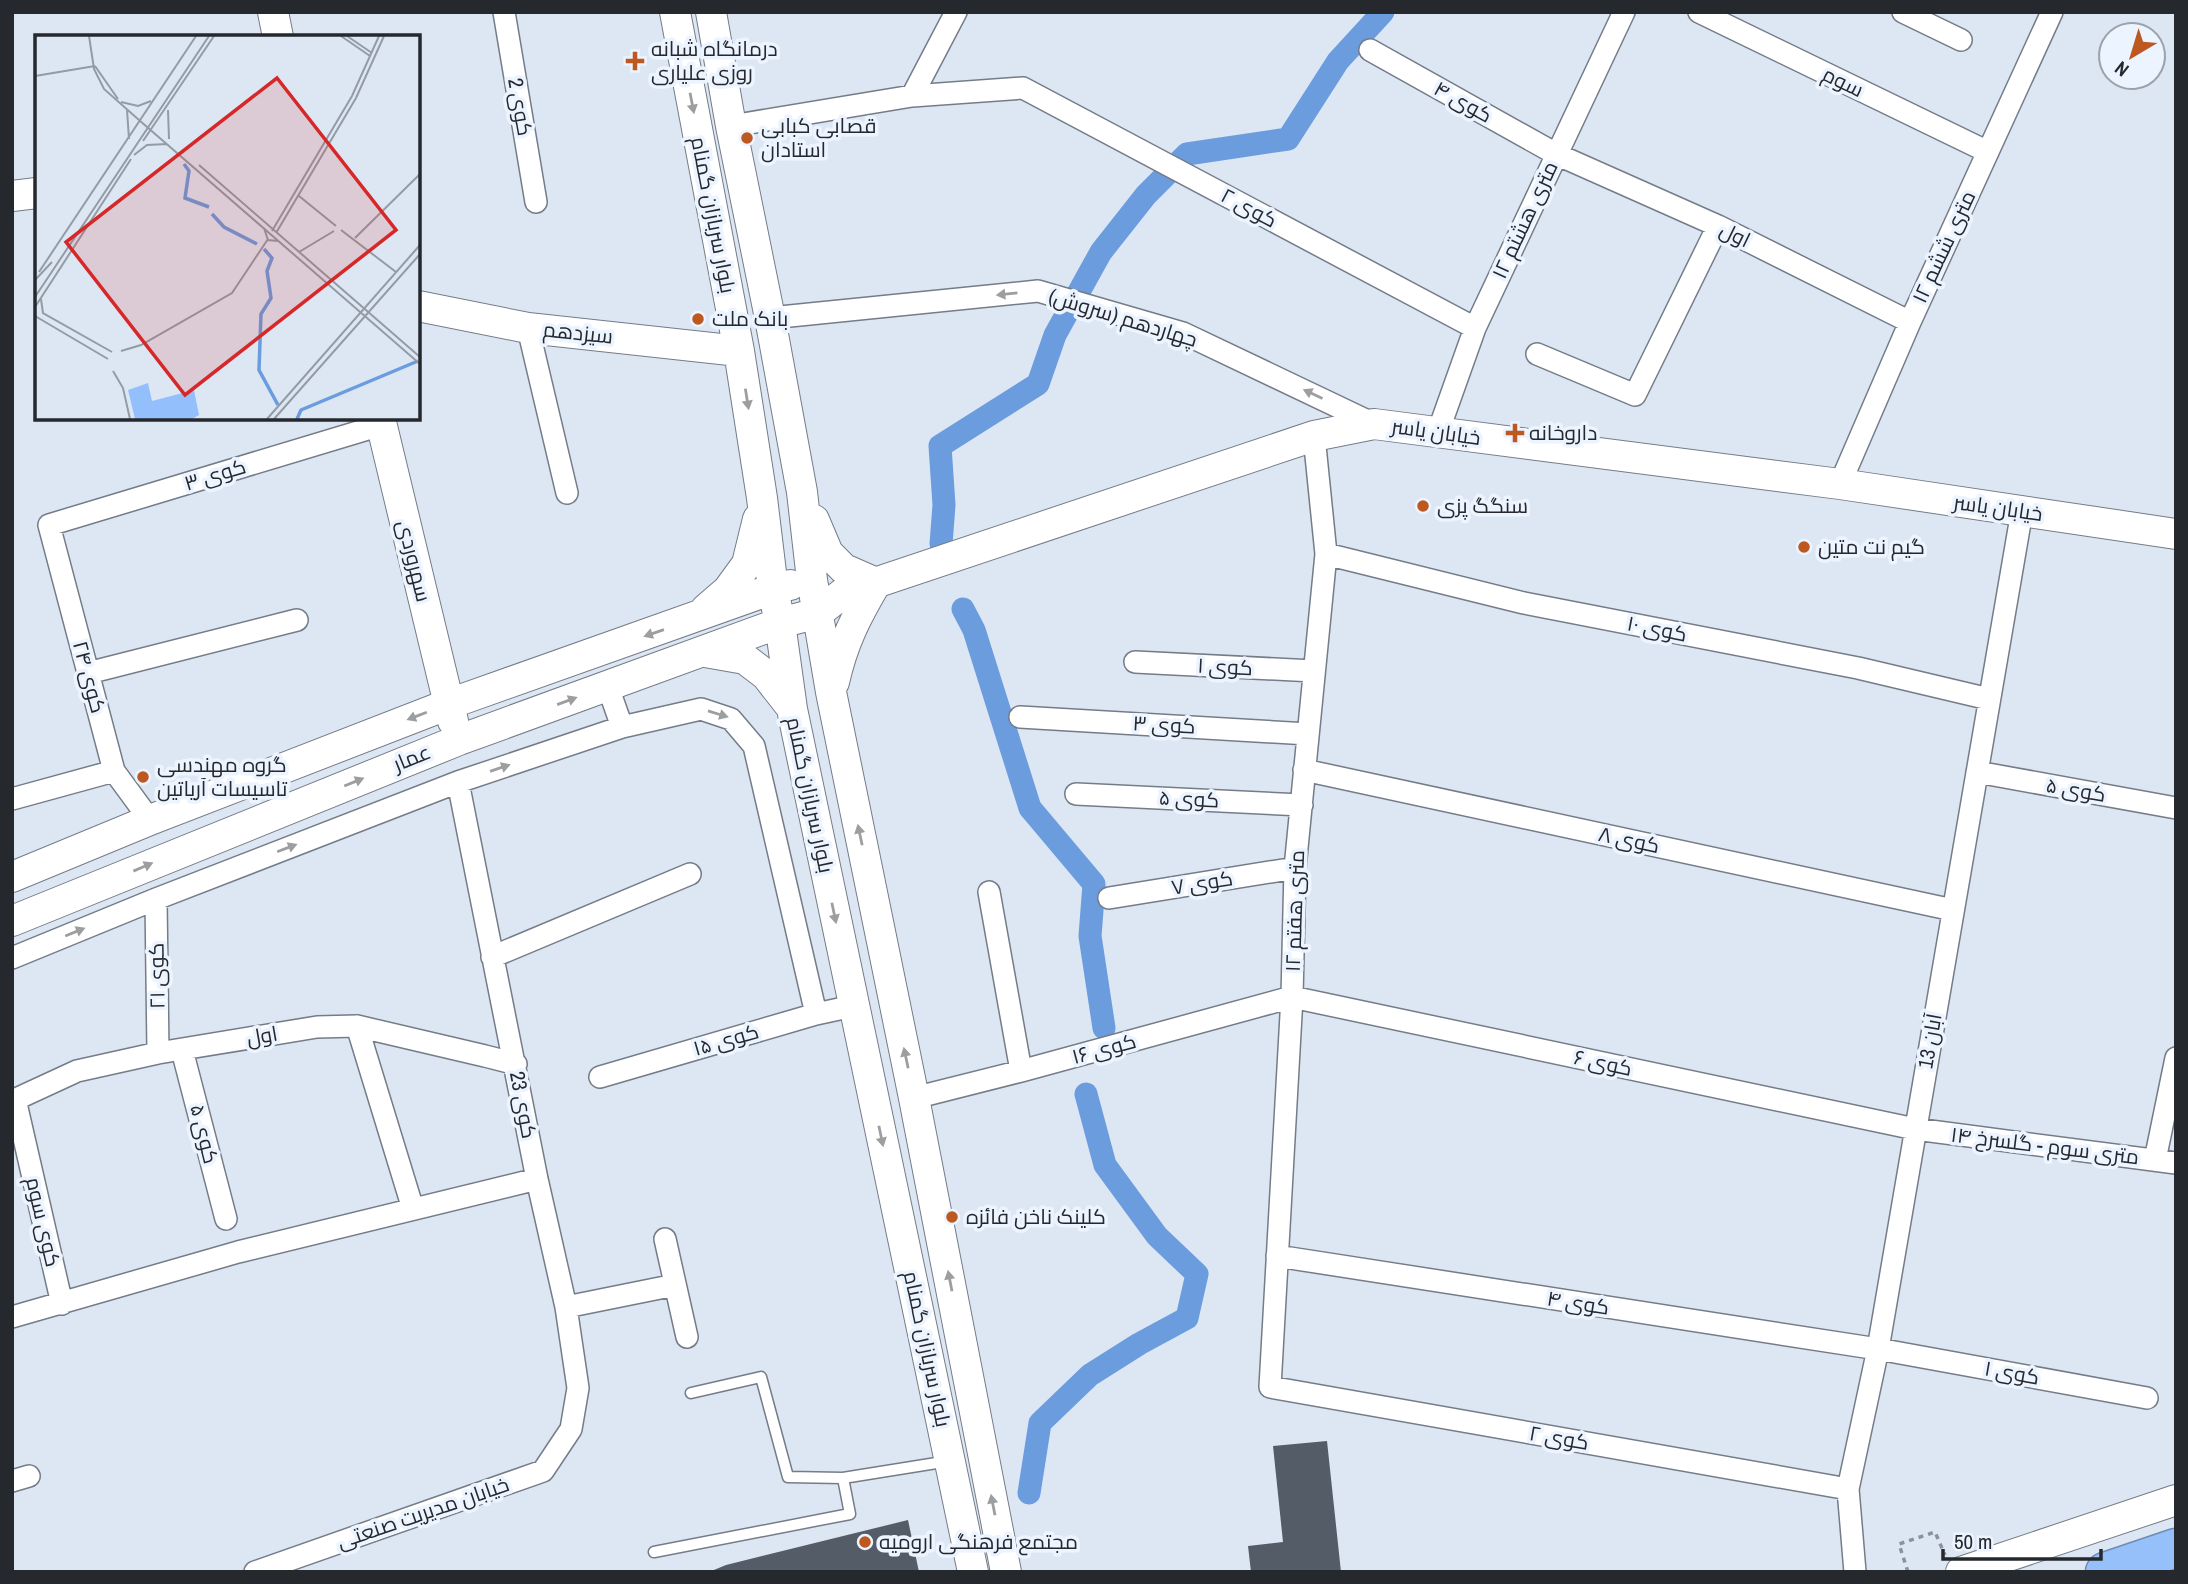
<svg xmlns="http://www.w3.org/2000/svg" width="2188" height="1584" viewBox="0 0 2188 1584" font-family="'Archivo Narrow',Cairo,sans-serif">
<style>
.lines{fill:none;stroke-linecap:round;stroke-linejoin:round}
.canal{stroke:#6a9cde;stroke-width:23}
.building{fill:#545c67}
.lane-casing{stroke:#747c88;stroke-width:13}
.street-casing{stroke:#747c88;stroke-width:24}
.secondary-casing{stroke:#747c88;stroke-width:32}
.highway-casing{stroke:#6e8bb2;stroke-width:41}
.path{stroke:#8b929c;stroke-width:3.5;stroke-dasharray:5 5;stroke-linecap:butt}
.lane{stroke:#fff;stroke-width:10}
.street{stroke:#fff;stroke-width:21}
.secondary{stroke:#fff;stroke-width:30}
.highway{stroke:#96c0f9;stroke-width:38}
.oneway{fill:#9d9ea0}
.poi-dot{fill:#bc5820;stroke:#ecf4ff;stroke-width:2.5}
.labels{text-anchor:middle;stroke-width:7;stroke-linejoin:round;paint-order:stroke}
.poi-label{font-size:21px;fill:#25282d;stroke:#ecf4ff;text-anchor:start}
.street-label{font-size:21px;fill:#25282d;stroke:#ecf4ff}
.inset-river{fill:none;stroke:#6a9cde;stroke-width:3.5}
.inset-road{fill:none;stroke:#939ba4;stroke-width:2}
.view{fill:#d62828;fill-opacity:0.15;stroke:#d62828;stroke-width:3.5}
.inset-edge{fill:none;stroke:#25282d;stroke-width:3.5}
</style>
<rect width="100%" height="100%" fill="#dde7f4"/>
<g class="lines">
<path class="canal" d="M941,544L944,505L940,446L1038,384L1055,335L1101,252L1146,195L1187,154L1288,139L1338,61L1383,12
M963,609L974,630L1030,808L1094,884L1090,936L1104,1028
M1029,1493L1040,1423L1090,1375L1139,1344L1187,1318L1197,1274L1157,1236L1105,1165L1086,1094"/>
</g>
<path class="building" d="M1327,1441L1341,1572H1251L1248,1546L1283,1542L1273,1446Z
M908,1520L919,1572H709L726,1565Z"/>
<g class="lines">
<defs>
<path id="lane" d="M691,1393L761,1377L788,1477L843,1478
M654,1552L850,1514L843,1478L949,1461"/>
<path id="street" d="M504,12L536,202
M1699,12L1988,152
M1903,12L1961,40
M1370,50L1556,154L1718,226L1910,322
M912,96L956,12
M731,126L912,96L1023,88L1475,328
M770,318L1038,291L1183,333L1374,424
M528,328L567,493
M1537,354L1635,395L1718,226
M1438,432L1475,328L1624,12
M1314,436L1326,554L1295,868L1292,997L1270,1387L1848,1489
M1840,484L1910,322L2052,12
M1326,554L1524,603L1858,668L1989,699
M1135,662L1314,671
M88,673L297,620
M608,687L622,727
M1020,717L1308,734
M1304,770L1953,910
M1977,772L2176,808
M1076,794L1302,805
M12,799L114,771
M150,820L114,771L49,525L381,425
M989,892L1021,1071
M1109,898L1295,868
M156,899L158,1053
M492,957L690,874
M12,958L156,899L458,782L622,727L701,709L731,719L754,746L816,1014
M357,1026L413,1209
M182,1050L226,1219
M600,1077L816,1014L853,1006
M914,1098L1021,1071L1292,997L1915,1129L2176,1163
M15,1099L62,1304
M12,1101L77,1071L158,1053L317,1027L357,1026L485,1056L516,1064
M2155,1160L2176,1058
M665,1239L687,1337
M1277,1256L1878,1349L2147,1398
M566,1307L675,1285
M12,1317L238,1252L537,1179
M12,1481L29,1476
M255,1572L543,1471L571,1429L578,1388L566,1307L537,1179L458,782
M1855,1572L1848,1489L1878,1349L2022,511"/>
<path id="secondary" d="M273,12L278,37
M675,12L739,351L762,498L773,589L780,623L792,709L973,1572
M711,12L731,126L770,318L802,492L812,580L831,692L914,1098L1006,1572
M12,196L37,193
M418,306L528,328L739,351
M380,418L453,721
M814,520L828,553L844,569L876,583C856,617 843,642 834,682
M706,609L728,590L747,564L758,519
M705,652L745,659L766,675L791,707
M12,877L150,820L449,704L773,589L790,585
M12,921L459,740L780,623L818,613L842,594L1314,436L1374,424L1840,484L2176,534
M1961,1572L2176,1500"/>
<path id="highway" d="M2105,1572L2176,1548"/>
</defs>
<use href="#lane" class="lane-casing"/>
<use href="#street" class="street-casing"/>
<use href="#secondary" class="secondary-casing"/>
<use href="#highway" class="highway-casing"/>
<path class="path" d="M1908,1572L1899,1544L1935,1532L1945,1555"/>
<use href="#lane" class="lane"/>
<use href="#street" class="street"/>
<use href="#secondary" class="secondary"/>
<use href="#highway" class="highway"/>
</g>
<defs><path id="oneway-solid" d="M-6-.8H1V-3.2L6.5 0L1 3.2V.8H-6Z" transform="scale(1.75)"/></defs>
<g class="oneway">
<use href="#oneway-solid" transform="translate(692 103) rotate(79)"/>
<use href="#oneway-solid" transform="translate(1007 294) rotate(174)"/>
<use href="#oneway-solid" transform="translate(1313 394) rotate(-155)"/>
<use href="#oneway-solid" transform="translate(747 399) rotate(81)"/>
<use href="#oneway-solid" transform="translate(654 633) rotate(161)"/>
<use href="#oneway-solid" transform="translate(567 701) rotate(-20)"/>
<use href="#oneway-solid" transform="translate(718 714) rotate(17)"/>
<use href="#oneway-solid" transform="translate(417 716) rotate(159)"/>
<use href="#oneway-solid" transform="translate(500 768) rotate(-19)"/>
<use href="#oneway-solid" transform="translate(354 782) rotate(-22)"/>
<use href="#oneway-solid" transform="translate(860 835) rotate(-102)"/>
<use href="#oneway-solid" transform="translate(287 848) rotate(-21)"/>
<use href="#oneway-solid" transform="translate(143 867) rotate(-23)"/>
<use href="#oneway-solid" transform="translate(834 913) rotate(78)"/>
<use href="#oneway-solid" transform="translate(75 932) rotate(-22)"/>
<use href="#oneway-solid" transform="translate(906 1058) rotate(-102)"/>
<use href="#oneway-solid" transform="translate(881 1136) rotate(78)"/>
<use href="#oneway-solid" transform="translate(950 1281) rotate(-101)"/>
<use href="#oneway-solid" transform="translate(993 1505) rotate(-101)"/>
</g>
<g class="poi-dot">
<path d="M631.5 50.5h7v7h7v7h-7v7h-7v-7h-7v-7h7z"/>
<circle cx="747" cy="138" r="7"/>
<circle cx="698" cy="319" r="7"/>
<path d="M1511.5 422.5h7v7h7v7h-7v7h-7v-7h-7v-7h7z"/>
<circle cx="1423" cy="506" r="7"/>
<circle cx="1804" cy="547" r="7"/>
<circle cx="143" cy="777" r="7"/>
<circle cx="952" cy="1217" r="7"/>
<circle cx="865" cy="1542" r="7"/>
</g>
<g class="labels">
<g class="poi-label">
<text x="651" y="56">درمانگاه شبانه<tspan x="651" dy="24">روزی علیاری</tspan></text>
<text x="761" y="133">قصابی کبابی<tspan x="761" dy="24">استادان</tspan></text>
<text x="712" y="326">بانک ملت</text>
<text x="1529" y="440">داروخانه</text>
<text x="1437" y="513">سنگگ پزی</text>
<text x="1818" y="554">گیم نت متین</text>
<text x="157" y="772">گروه مهندسی<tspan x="157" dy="24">تاسیسات آریاتین</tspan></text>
<text x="966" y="1224">کلینک ناخن فائزه</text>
<text x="879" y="1549">مجتمع فرهنگی ارومیه</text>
</g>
<g class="street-label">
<text transform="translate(1843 82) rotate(26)" y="7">سوم</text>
<text transform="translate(1463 102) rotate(29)" y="7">کوی ۴</text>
<text transform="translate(520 107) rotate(80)" y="7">کوی 2</text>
<text transform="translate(1249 208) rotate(28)" y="7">کوی ۲</text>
<text transform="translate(713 215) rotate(79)" y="7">بلوار سربازان گمنام</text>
<text transform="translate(1525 220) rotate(-65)" y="7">۱۲ متری هشتم</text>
<text transform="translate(1735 235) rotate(26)" y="7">اول</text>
<text transform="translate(1944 247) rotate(-65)" y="7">۱۲ متری ششم</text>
<text transform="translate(1123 318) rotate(17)" y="7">چهاردهم (سروش)</text>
<text transform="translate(578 333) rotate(6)" y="7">سیزدهم</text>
<text transform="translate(1436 432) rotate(8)" y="7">خیابان یاسر</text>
<text transform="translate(215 475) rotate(-17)" y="7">کوی ۳</text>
<text transform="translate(1998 508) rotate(8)" y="7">خیابان یاسر</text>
<text transform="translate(414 561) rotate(76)" y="7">سهروردی</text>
<text transform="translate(1657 629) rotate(11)" y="7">کوی ۱۰</text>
<text transform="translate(1225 667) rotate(3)" y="7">کوی ۱</text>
<text transform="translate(89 677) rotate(75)" y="7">کوی ۲۴</text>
<text transform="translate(1164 725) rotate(3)" y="7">کوی ۳</text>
<text transform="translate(412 758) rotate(-22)" y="7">عمار</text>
<text transform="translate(2076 790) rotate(10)" y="7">کوی ۵</text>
<text transform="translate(810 795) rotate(78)" y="7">بلوار سربازان گمنام</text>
<text transform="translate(1189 799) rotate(3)" y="7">کوی ۵</text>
<text transform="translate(1629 840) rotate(12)" y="7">کوی ۸</text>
<text transform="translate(1202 883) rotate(-9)" y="7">کوی ۷</text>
<text transform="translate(1295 911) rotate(-88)" y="7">۱۲ متری هفتم</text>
<text transform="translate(157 976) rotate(-91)" y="7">کوی ۲۱</text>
<text transform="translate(262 1036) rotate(-10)" y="7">اول</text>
<text transform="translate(726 1040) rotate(-16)" y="7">کوی ۱۵</text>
<text transform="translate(1930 1041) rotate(-80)" y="7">13 آبان</text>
<text transform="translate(1104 1049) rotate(-15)" y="7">کوی ۱۶</text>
<text transform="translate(1603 1063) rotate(12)" y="7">کوی ۶</text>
<text transform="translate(523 1105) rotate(79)" y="7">کوی 23</text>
<text transform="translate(204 1134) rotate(76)" y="7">کوی ۵</text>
<text transform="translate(2045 1146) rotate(7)" y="7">۱۴ متری سوم - گلسرخ</text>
<text transform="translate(43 1222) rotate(77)" y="7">کوی سوم</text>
<text transform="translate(1578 1303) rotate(9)" y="7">کوی ۴</text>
<text transform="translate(927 1349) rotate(78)" y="7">بلوار سربازان گمنام</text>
<text transform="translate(2012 1373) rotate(10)" y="7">کوی ۱</text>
<text transform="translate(1559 1438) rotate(10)" y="7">کوی ۲</text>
<text transform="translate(423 1513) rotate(-19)" y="7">خیابان مدیریت صنعتی</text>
</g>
</g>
<g transform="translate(35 35)">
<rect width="385" height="385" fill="#dde7f4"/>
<path d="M113,348L117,366L159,355L164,380L157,384H100L93,355Z" fill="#93c0fd"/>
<path class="inset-river" d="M149,129L154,136L150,163L174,172M177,179L189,192L222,209M229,214L237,223L232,236L236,263L226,279L224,335L243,370M262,384L266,375L383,326"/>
<path class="inset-road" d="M54,1L59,34L69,54L104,85M306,1L335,21M312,1L337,18M60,31L83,64M0,41L60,31M86,67L103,71L116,66M92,75L94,104M133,75L134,104M104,85L385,329M108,106L179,1M99,120L112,110L132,109M164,130L385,322M264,161L301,191M229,193L233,205L243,206M306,195L361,237M237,196L317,61L344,1M241,198L321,63L349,1M320,203L385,139M264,217L299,196M4,237L161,1M0,245L17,227M0,262L174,1M6,264L8,278L77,317M0,272L96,124M0,281L73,324M86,316L106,310L197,258L233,204M78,336L88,353L95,384M232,384L385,210M239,384L385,219"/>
<path class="view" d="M242,43L361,195L150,360L31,207Z"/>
<rect width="385" height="385" class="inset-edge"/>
</g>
<rect width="2188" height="1584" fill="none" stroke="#25282d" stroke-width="28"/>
<g transform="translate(2132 56) rotate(218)"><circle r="33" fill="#ecf4ff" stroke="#9ca2ab" stroke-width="2"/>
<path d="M0-5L12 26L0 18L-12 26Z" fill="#bc5820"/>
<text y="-10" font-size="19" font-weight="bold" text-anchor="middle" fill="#25282d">N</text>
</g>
<path d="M1943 1549v10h158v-10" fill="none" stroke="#25282d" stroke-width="3.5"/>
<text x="1954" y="1549" font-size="21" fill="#25282d" stroke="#ecf4ff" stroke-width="5" paint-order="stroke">50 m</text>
</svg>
